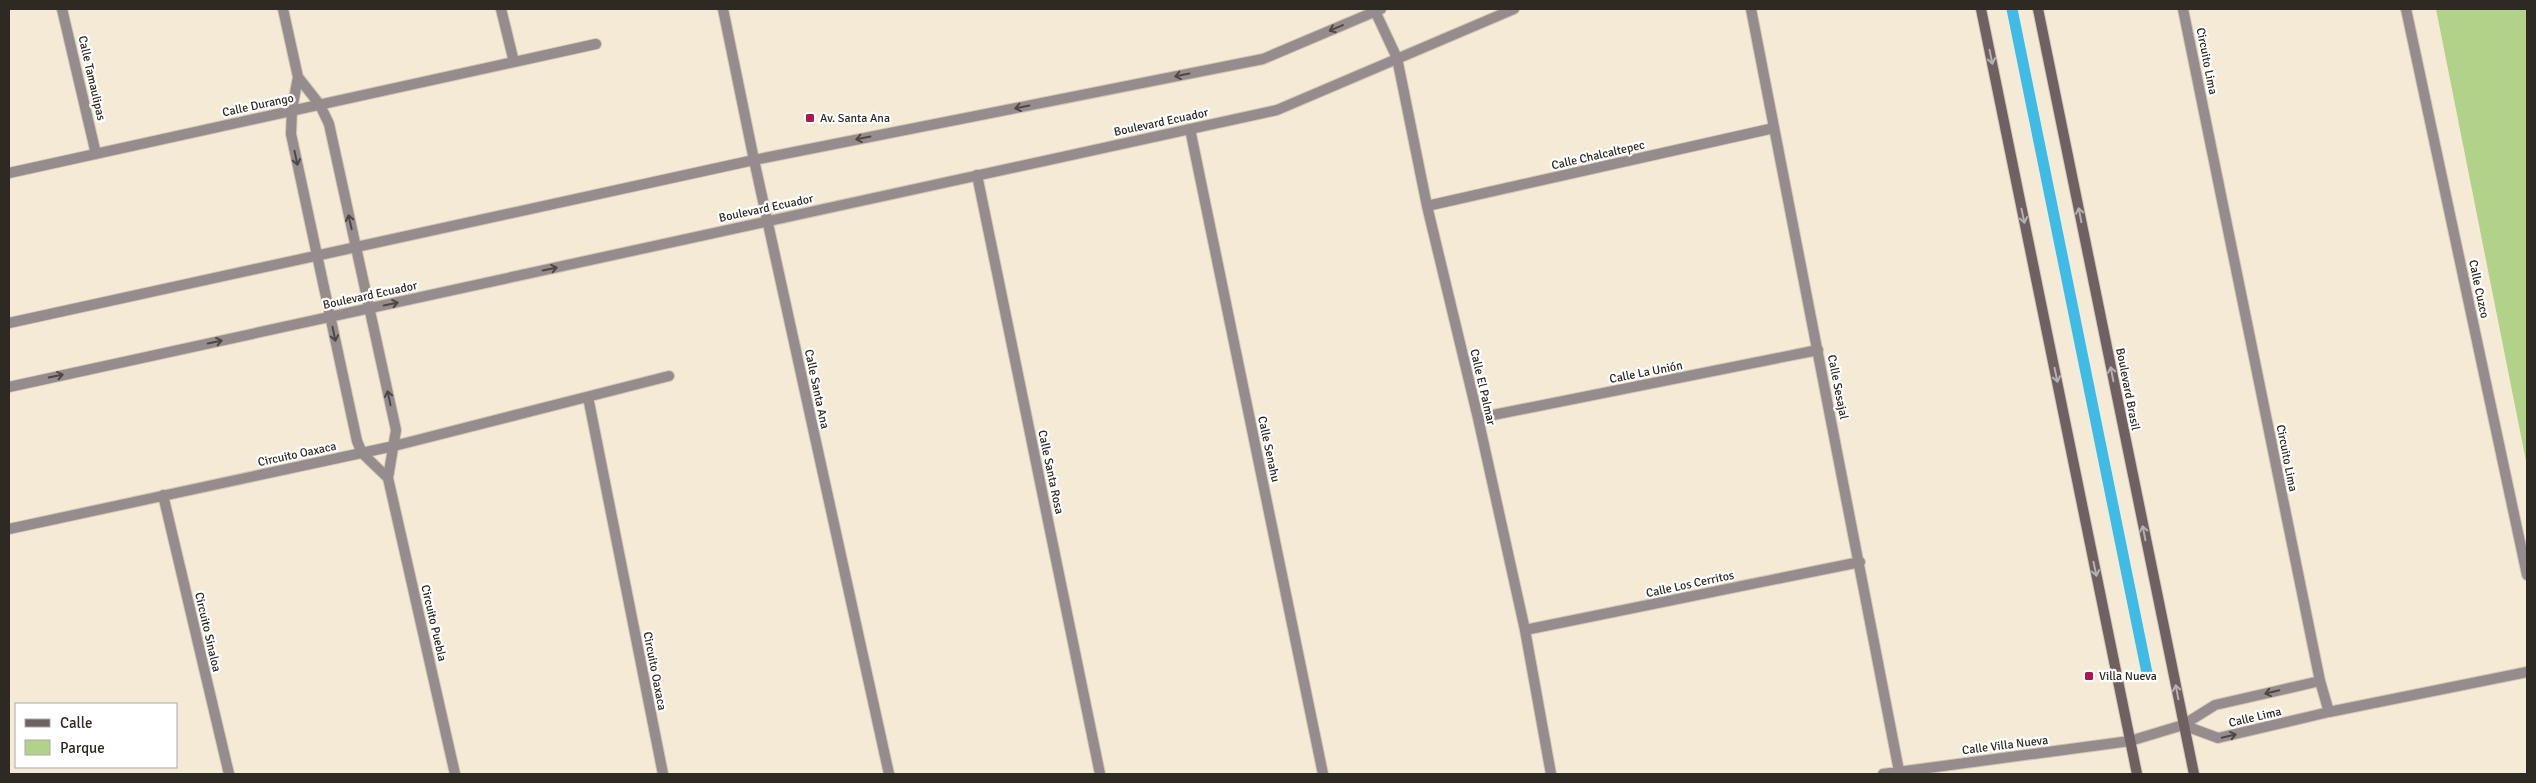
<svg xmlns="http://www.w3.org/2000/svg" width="2536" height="783" viewBox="0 0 2536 783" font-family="Signika,sans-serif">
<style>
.green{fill:#b1d288}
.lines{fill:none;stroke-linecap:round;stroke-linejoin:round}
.stream{stroke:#3ebce5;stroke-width:11}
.minor-casing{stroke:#d1c7b5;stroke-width:12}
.tertiary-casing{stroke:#d1c7b5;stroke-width:12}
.secondary-casing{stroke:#d1c7b5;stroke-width:12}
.minor{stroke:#978c8d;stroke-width:10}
.tertiary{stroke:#978c8d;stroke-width:10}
.secondary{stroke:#6f6062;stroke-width:10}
.oneway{stroke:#4e4743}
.oneway2{stroke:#b7b0b0}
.poi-dot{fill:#aa184e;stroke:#fff;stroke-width:2}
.labels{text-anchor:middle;stroke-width:4.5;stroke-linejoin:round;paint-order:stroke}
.street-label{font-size:12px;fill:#2e2a23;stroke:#fff}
.poi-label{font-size:12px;fill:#2e2a23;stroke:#fff;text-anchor:start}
</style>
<rect width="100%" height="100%" fill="#f5ead5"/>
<path class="green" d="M2436,9H2527V466Z"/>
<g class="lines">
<path class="stream" d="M2012,9L2147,673"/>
<defs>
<path id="minor" d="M62,9L96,154
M283,9L298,77L320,105L329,124L396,430L388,478L455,774
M501,9L514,62
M723,9L754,160L889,774
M1751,9L1899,771
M2183,9L2320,681L2329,712
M2406,9L2527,575
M1375,11L1397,58L1427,206L1478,418L1525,630L1551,774
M298,77L292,110L291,134L357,441L362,453L388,478
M1190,129L1323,774
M9,173L596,44
M977,175L1100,774
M1427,206L1774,128
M588,397L663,774
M1478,418L1818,350
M163,495L229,774
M9,529L394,446L669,376
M1525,630L1860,562
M2183,725L2218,738L2329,712L2527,672
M1883,774L2130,741L2183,725L2215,705L2320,681"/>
<path id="tertiary" d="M9,323L754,160L1263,59L1381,9
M9,387L1277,110L1514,9"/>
<path id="secondary" d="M1981,9L2137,774
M2038,9L2194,774"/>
</defs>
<use href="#minor" class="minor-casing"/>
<use href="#tertiary" class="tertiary-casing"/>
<use href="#secondary" class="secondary-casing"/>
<use href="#minor" class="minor"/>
<use href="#tertiary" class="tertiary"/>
<use href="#secondary" class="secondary"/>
</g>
<defs><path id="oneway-shaft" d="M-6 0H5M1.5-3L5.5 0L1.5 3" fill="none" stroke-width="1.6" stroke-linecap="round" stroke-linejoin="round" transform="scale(1.25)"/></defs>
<g class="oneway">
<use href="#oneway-shaft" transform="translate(1336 28) rotate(157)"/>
<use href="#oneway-shaft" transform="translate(1182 75) rotate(169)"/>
<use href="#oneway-shaft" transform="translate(1022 107) rotate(169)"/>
<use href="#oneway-shaft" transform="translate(863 138) rotate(169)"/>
<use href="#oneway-shaft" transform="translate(296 158) rotate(78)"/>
<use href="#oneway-shaft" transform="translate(350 222) rotate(-103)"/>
<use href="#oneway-shaft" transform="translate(550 269) rotate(-12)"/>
<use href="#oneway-shaft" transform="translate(391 304) rotate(-12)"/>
<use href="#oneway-shaft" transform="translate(334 334) rotate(78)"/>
<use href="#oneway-shaft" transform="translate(215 342) rotate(-12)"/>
<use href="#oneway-shaft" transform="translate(56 376) rotate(-12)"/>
<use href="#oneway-shaft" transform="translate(389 398) rotate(-102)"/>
<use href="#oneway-shaft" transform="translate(2272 692) rotate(167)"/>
<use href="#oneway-shaft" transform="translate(2229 736) rotate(-13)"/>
</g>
<g class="oneway2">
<use href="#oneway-shaft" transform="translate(1991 57) rotate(78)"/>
<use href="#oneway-shaft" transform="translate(2080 215) rotate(-101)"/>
<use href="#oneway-shaft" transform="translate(2023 216) rotate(78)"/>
<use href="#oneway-shaft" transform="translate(2112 374) rotate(-101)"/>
<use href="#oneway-shaft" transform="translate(2056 375) rotate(78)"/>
<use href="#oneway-shaft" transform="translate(2144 533) rotate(-101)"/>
<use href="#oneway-shaft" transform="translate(2095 569) rotate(78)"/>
<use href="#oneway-shaft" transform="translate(2177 692) rotate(-101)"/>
</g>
<g class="poi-dot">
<rect x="805" y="113" width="10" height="10" rx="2.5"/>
<rect x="2084" y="671" width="10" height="10" rx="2.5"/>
</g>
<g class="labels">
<g class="street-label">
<text transform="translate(2207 61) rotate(79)" y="4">Circuito Lima</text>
<text transform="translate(92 78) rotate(77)" y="4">Calle Tamaulipas</text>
<text transform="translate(258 105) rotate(-12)" y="4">Calle Durango</text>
<text transform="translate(1161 122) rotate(-12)" y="4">Boulevard Ecuador</text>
<text transform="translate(1598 155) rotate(-13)" y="4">Calle Chalcaltepec</text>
<text transform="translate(766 208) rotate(-12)" y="4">Boulevard Ecuador</text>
<text transform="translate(2479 289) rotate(78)" y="4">Calle Cuzco</text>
<text transform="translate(370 295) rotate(-12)" y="4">Boulevard Ecuador</text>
<text transform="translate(1646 372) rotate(-11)" y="4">Calle La Unión</text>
<text transform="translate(1483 387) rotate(77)" y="4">Calle El Palmar</text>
<text transform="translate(1838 387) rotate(79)" y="4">Calle Sesajal</text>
<text transform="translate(817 389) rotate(78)" y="4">Calle Santa Ana</text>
<text transform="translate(2128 389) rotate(79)" y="4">Boulevard Brasil</text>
<text transform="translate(1269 449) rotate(78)" y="4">Calle Senahu</text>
<text transform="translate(297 454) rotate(-12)" y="4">Circuito Oaxaca</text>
<text transform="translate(2287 458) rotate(79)" y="4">Circuito Lima</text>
<text transform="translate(1051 472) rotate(78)" y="4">Calle Santa Rosa</text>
<text transform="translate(1690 584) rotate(-12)" y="4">Calle Los Cerritos</text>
<text transform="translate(434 623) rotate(77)" y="4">Circuito Puebla</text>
<text transform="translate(208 632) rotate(77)" y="4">Circuito Sinaloa</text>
<text transform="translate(655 671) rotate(79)" y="4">Circuito Oaxaca</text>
<text transform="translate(2255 717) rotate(-13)" y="4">Calle Lima</text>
<text transform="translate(2005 745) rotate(-7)" y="4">Calle Villa Nueva</text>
</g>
<g class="poi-label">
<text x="820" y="122">Av. Santa Ana</text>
<text x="2099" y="680">Villa Nueva</text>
</g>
</g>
<rect width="2536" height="783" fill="none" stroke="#2e2a23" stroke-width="20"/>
<rect x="15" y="703" width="162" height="65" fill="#ffffff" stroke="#abaaa7"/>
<rect x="25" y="719" width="25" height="8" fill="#6f6062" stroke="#abaaa7"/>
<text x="60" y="728" font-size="15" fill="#2e2a23">Calle</text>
<rect x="25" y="740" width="25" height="15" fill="#b1d288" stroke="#abaaa7"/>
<text x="60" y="753" font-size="15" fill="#2e2a23">Parque</text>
</svg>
